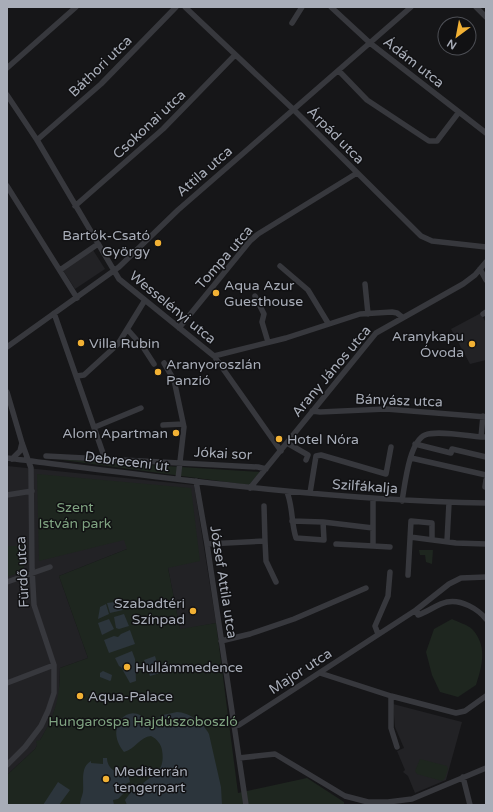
<svg xmlns="http://www.w3.org/2000/svg" width="493" height="812" viewBox="0 0 493 812" font-family="'Varela Round',sans-serif">
<style>
.built{fill:#222225}
.green{fill:#1e261f}
.water{fill:#2c353c}
.lines{fill:none;stroke-linecap:round;stroke-linejoin:round}
.minor{stroke:#37383d;stroke-width:5.5}
.poi-dot{fill:#f2b134;stroke:#111113;stroke-width:1.5}
.labels{text-anchor:middle;stroke-width:3;stroke-linejoin:round;paint-order:stroke}
.street-label{font-size:14px;fill:#a8adb8;stroke:#111113}
.poi-label{font-size:14px;fill:#a8adb8;stroke:#111113;text-anchor:start}
.park-label{font-size:14px;fill:#7fa381;stroke:#111113}
</style>
<rect width="100%" height="100%" fill="#161618"/>
<path class="built" d="M93,250L105,269L75,289L63,270Z
M481,313L486,323V360L470,364L451,329Z
M7,466L194,485L216,623L180,630L168,568L127,549L59,576L88,658L60,668L59,698L50,723L35,749L7,775Z
M393,704L462,722L446,780L415,793L408,776L403,772L405,770L397,751L404,748L395,727Z"/>
<path class="green" d="M55,459L260,472L249,485Z
M37,474L191,488L200,561L168,568L180,629L216,623L238,793L307,778L344,802V805H7V775L35,749L37,745L36,741L40,740C55,715 60,698 60,668L88,658L59,576L127,549L124,540L39,561Z
M7,546H24V571L7,577Z
M419,550H433L432,564L426,562L425,555H420Z
M452,619C458,622 468,625 472,629C488,646 482,666 476,685L458,697L440,692L432,675L426,652L434,629Z
M420,759L447,766L448,769L445,778L442,781L417,774L415,771Z"/>
<path class="water" d="M114,602L123,610L110,613L107,603Z
M106,604L109,614L98,619L100,607Z
M124,614L129,626L119,629L116,628L114,617Z
M109,619L114,629L102,635L98,623Z
M130,630L135,644L109,653L104,640L114,636L118,637L121,634Z
M132,651L135,659L136,681L130,683L121,667L119,666L115,658Z
M155,656L160,673L150,676L144,660Z
M103,671L112,675L111,680L110,681L100,677V673Z
M177,712C189,712 204,724 209,734L221,787L222,805H127L125,800L131,792L137,793C143,774 167,779 162,750C161,744 157,739 151,736C140,737 135,749 124,752C102,726 132,698 148,723L163,715Z
M103,758H107C107,769 118,775 128,774L130,782L118,787L127,786L129,788L118,799L113,800L114,805H80C80,800 82,797 83,792C84,782 80,767 91,761V763L103,764Z
M58,782L70,790L59,805H43Z"/>
<g class="lines">
<path class="minor" d="M185,7L294,110L421,236L432,241L486,247
M331,7L370,43L486,133
M476,7L486,17
M292,23L302,7
M7,68L76,7
M339,71L367,100L429,141H437L459,112
M7,95L37,140L119,279L214,356L281,451
M37,140L101,84L176,7
M7,186L77,298
M75,206L163,129L235,55
M280,266L308,290L328,323
M480,269L486,280
M60,270L98,244
M365,284L368,314
M255,296L264,314L262,322L268,342
M54,313L105,459
M483,314L486,312
M179,328L250,241L258,234L357,173
M128,330L143,347L154,364
M7,347L119,267L178,210L411,7
M214,356L286,338L360,314L392,312L397,313L402,317
M164,363L174,380L184,427L178,479
M77,376L84,375L118,344L145,300
M7,392L22,443L31,468L32,569L34,605L54,665V693L48,711L41,726L25,747L7,765
M312,411L320,412L386,409L486,417
M483,416L481,437H486
M163,425L183,424
M95,427L141,408
M287,443L308,455L306,460
M415,444L451,453L452,449L486,457
M46,456L258,467L266,469
M7,458C166,478 325,500 486,503
M411,458L486,475
M12,459L20,451L22,443
M196,481L207,544L246,805
M485,487L486,480
M250,488L376,333L463,284L475,275L486,262
M287,492C293,507 291,522 296,538L324,540L323,522L373,528V499
M310,493L316,456L321,455L386,474L391,447
M7,495L32,491
M402,501C405,484 409,442 425,435C437,430 467,436 481,437
M292,521L323,522
M410,537L456,543L486,544
M265,541L266,561L276,582
M447,541L449,503
M207,544L265,541L264,506
M336,544L373,546V528
M373,546L390,547
M408,575L411,521L432,523V539
M7,582L50,567
M416,610L418,615C428,612 437,604 447,602C461,599 478,609 486,619
M378,634L375,626L388,596L390,572
M221,641L250,634L294,619L366,588
M320,673L391,696L456,713L465,711L486,696
M7,683L54,665
M391,696V728L397,747
M234,726L239,725L416,610L449,584L461,578L486,577
M239,758L275,754L345,796L368,802H388L412,799L486,768
M463,777L470,805"/>
</g>
<g class="poi-dot">
<circle cx="158" cy="243" r="4"/>
<circle cx="216" cy="293" r="4"/>
<circle cx="81" cy="343" r="4"/>
<circle cx="472" cy="344" r="4"/>
<circle cx="158" cy="372" r="4"/>
<circle cx="176" cy="433" r="4"/>
<circle cx="279" cy="439" r="4"/>
<circle cx="193" cy="611" r="4"/>
<circle cx="127" cy="667" r="4"/>
<circle cx="80" cy="696" r="4"/>
<circle cx="106" cy="779" r="4"/>
</g>
<g class="labels">
<g class="street-label">
<text transform="translate(414 62) rotate(38)" y="5">Ádám utca</text>
<text transform="translate(100 66) rotate(-44)" y="5">Báthori utca</text>
<text transform="translate(149 124) rotate(-43)" y="5">Csokonai utca</text>
<text transform="translate(336 135) rotate(45)" y="5">Árpád utca</text>
<text transform="translate(204 171) rotate(-41)" y="5">Attila utca</text>
<text transform="translate(224 257) rotate(-49)" y="5">Tompa utca</text>
<text transform="translate(173 307) rotate(39)" y="5">Wesselényi utca</text>
<text transform="translate(331 371) rotate(-50)" y="5">Arany János utca</text>
<text transform="translate(399 400) rotate(2)" y="5">Bányász utca</text>
<text transform="translate(223 453) rotate(3)" y="5">Jókai sor</text>
<text transform="translate(127 461) rotate(7)" y="5">Debreceni út</text>
<text transform="translate(365 486) rotate(4)" y="5">Szilfákalja</text>
<text transform="translate(22 572) rotate(-93)" y="5">Fürdő utca</text>
<text transform="translate(224 582) rotate(81)" y="5">József Attila utca</text>
<text transform="translate(300 671) rotate(-33)" y="5">Major utca</text>
</g>
<g class="poi-label">
<text x="150" y="240" text-anchor="end">Bartók-Csató<tspan x="150" dy="16">György</tspan></text>
<text x="224" y="290">Aqua Azur<tspan x="224" dy="16">Guesthouse</tspan></text>
<text x="464" y="341" text-anchor="end">Aranykapu<tspan x="464" dy="16">Óvoda</tspan></text>
<text x="89" y="348">Villa Rubin</text>
<text x="166" y="369">Aranyoroszlán<tspan x="166" dy="16">Panzió</tspan></text>
<text x="168" y="438" text-anchor="end">Alom Apartman</text>
<text x="287" y="444">Hotel Nóra</text>
<text x="185" y="608" text-anchor="end">Szabadtéri<tspan x="185" dy="16">Színpad</tspan></text>
<text x="135" y="672">Hullámmedence</text>
<text x="88" y="701">Aqua-Palace</text>
<text x="114" y="776">Mediterrán<tspan x="114" dy="16">tengerpart</tspan></text>
</g>
<g class="park-label">
<text x="75" y="512">Szent<tspan x="75" dy="16">István park</tspan></text>
<text x="143" y="726">Hungarospa Hajdúszoboszló</text>
</g>
</g>
<rect width="493" height="812" fill="none" stroke="#a8adb8" stroke-width="16"/>
<g transform="translate(457 36) rotate(212)"><circle r="19" fill="#111113" stroke="#4d4f55"/>
<path d="M0-3L7 15L0 10L-7 15Z" fill="#f2b134"/>
<text y="-6" font-size="11" font-weight="bold" text-anchor="middle" fill="#a8adb8">N</text>
</g>
</svg>
